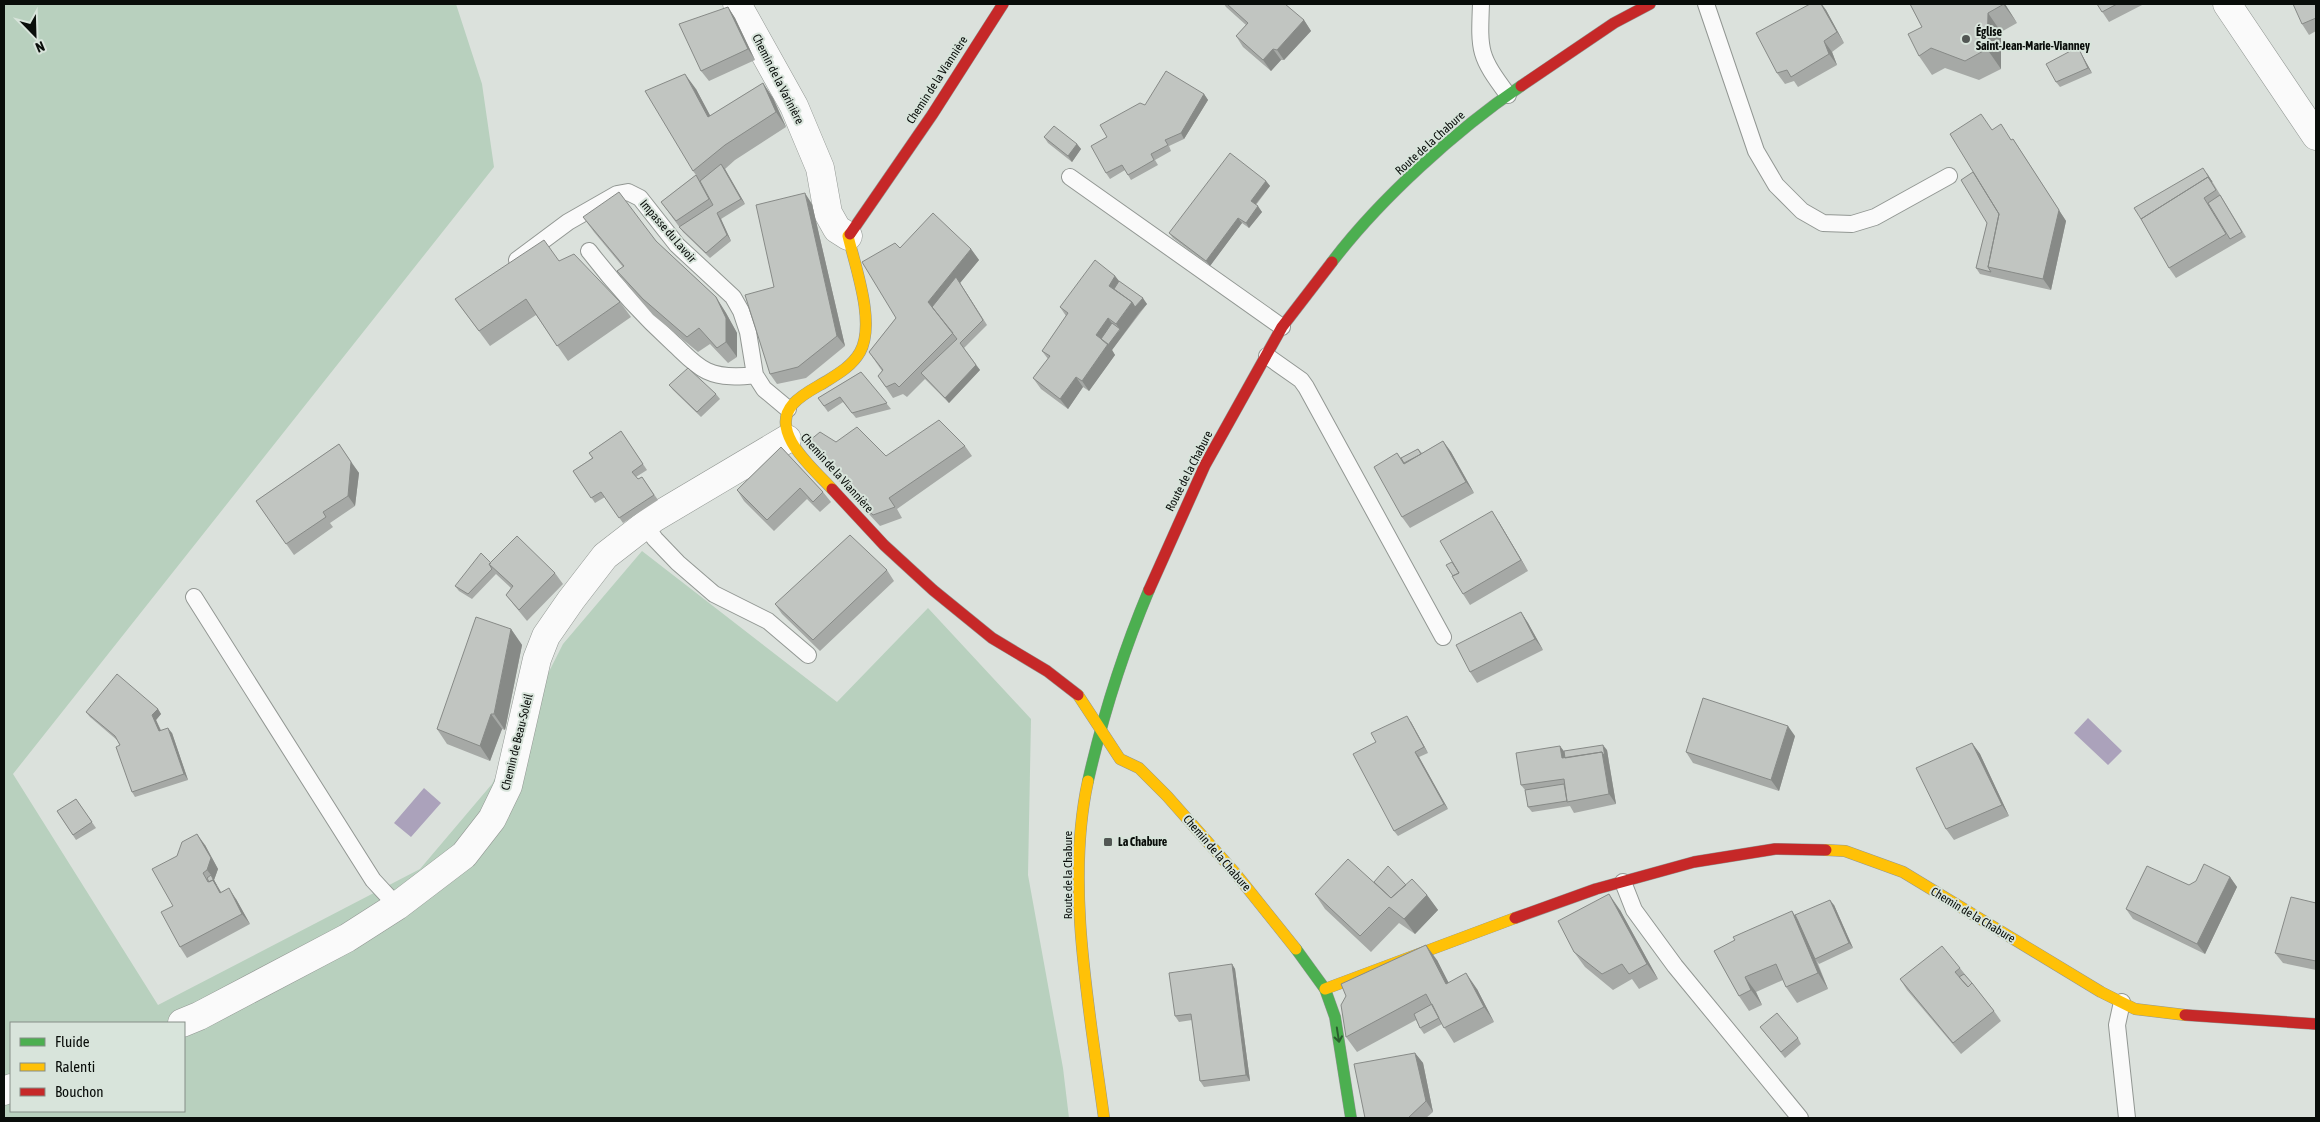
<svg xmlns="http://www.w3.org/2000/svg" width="2320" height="1122" viewBox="0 0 2320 1122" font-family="'Asap Condensed',sans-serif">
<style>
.green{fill:#b8d0be;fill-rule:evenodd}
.water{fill:#aba2bb}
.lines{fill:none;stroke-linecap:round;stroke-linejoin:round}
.lane-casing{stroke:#929793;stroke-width:18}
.street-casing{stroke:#929793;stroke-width:29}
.fast-casing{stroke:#929793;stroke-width:12}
.slow-casing{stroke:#929793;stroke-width:12}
.jam-casing{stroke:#929793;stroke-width:12}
.lane{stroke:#fafafa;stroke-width:16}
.street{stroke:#fafafa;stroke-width:28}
.fast{stroke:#4caf50;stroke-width:11}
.slow{stroke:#ffc107;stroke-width:11}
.jam{stroke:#c62828;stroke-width:11}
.wall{fill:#a6a9a6}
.shaded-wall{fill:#878a87}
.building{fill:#c1c5c1;stroke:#878a87}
.oneway{stroke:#2a5e2d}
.poi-dot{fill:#525754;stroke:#d8e4db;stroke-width:2}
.labels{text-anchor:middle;stroke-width:4;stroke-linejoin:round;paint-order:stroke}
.poi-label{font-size:12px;font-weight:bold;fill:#090d0a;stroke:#d8e4db;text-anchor:start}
.street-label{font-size:12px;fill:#090d0a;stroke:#d8e4db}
</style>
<rect width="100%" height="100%" fill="#dbe1dc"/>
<path class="green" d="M4,4H456L482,84L494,167L13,774L158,1005L420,869L492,784L563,644L642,551L837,702L928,608L1031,719L1028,875L1063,1068L1069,1118H4ZM11,1023H184V1111H11Z"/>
<path class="water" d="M2088,718L2122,751L2108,765L2074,733Z
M424,788L441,803L411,837L394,823Z"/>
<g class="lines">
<defs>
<path id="lane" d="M1481,4C1479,52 1479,56 1508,95
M1706,4L1756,151L1776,185L1802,211L1823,223L1852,224L1875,217L1949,176
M1070,177L1282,327
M589,251C615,285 642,315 674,344C684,353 694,365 707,371C722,378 739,377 755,375
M517,260L568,222L617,194L628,192L640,198L677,245L733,297L741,311L748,332L755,375L764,389L788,409
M1267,356L1301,380L1306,387L1443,637
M645,525L655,539L678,563L714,594L768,621L808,655
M194,597L373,880L397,906
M1623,882L1634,910L1675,966L1800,1118
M2122,1002L2117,1025L2127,1118"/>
<path id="street" d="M737,4L794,106L820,168L828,213L837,229L848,236
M2227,4L2316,136
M182,1023L199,1016L347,938L397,906L464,855L492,819L508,786L537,659L546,636L571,600L605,556L654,518L787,439
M4,1091L11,1088"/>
<path id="fast" d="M1332,262C1379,200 1456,130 1521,86
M1088,781C1103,715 1123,652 1149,590
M1296,949L1325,989L1335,1017L1351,1118"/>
<path id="slow" d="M832,489C814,469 768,432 793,404C802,394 815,388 825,382C838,374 852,366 860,352C876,323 855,266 848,236L850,234
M1078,695L1120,759L1139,768L1167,796L1236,874L1296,949
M1088,781C1065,885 1090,1013 1104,1118
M1826,850L1845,851L1903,872L2101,992L2135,1009L2185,1015
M1325,989L1515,918"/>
<path id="jam" d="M1521,86L1614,23L1650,4
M850,234L932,115L1003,4
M832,489L884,545L933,590L992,638L1047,671L1078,695
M1149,590L1205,465L1282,327L1332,262
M1515,918L1596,889L1694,862L1775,849L1826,850
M2185,1015L2316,1024"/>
</defs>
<use href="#lane" class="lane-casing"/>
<use href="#street" class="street-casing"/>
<use href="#fast" class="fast-casing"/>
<use href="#slow" class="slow-casing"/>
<use href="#jam" class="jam-casing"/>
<use href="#lane" class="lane"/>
<use href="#street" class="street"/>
<use href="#fast" class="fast"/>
<use href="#slow" class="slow"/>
<use href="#jam" class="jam"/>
</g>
<path class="wall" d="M1224,4L1304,20L1311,31L1284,60H1281L1271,71L1243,47L1236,36L1246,25L1226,7Z
M1810,4H1822L1826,10L1844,43L1832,52L1837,65L1798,87L1794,81L1785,84L1777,73Z
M1910,4H2005L2017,23L2001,32V69L1979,80L1945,68L1932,75L1919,56L1922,27Z
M2097,4H2144L2109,22Z
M2316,4V31L2309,35L2302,24Z
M728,7L735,18L755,60L709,81L701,71Z
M2078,47L2081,53L2092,73L2060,87L2056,82Z
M763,83L773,98L786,127L735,160L725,169L745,204L721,219L731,241L710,258L683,232L661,202L696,175L693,171L696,89L710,116Z
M1204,94L1208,100L1184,139L1169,146L1171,151L1155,160L1158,165L1131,180L1125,170L1110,179L1106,173L1107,137L1145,105Z
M1992,130L2012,140L2013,139L2066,221L2051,290L1980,274L1976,268L1987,223L1973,172Z
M1044,137L1077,144L1081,149L1072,162L1048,143Z
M2207,173L2246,237L2176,278L2169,268Z
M1266,181L1270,186L1256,205L1262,212L1249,228L1242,223L1210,266L1173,238L1169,233Z
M812,204L845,346L806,378L777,384L770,374L774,287Z
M583,217L656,241L716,297L726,313L737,333V357L728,363L710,344L698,352L653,315L628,286L617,271L623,267L594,232Z
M900,248L971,249L979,260L960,283L987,325L964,348L980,370L949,403L925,379L907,397L903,394L893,398L878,376L882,371L869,352L896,318Z
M559,261L620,302L631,317L568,361L536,315L490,346L455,299Z
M1115,276L1119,281L1147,304L1112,350L1115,355L1089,391L1083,387L1068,409L1041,389L1033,378L1048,359L1042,351L1066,316L1060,307Z
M861,372L891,409L856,418L843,402L828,412L818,398Z
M669,385L716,394L720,399L701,417L673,390Z
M621,431L647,470L636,477L638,479L642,477L658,500L623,523L605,497L595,503L573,471L592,458L589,453Z
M1443,441L1451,452L1474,493L1410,528L1402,517L1397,453L1401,458L1418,449L1422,453Z
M836,442L886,456L965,446L972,456L897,509L902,518L880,526L819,460L811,449Z
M339,444L359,473L355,506L330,523L333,527L294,555L256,501Z
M781,447L823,492L831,502L820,512L807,499L774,531L744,501L737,490Z
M1499,522L1528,571L1470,605L1463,594L1452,562Z
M491,563L555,573L563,584L527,621L514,605L506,595L511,588L496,574L472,599L459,591L455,586Z
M887,570L894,581L820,651L782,614L775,604Z
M1521,612L1528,623L1543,650L1477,683L1470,672Z
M511,629L522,645L505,730L502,729L490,761L447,744L437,729Z
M158,709L161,714L156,720L161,730L172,733L188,780L135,797L132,792L120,745L117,740L90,717L86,712Z
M1411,722L1428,753L1419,757L1448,809L1398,836L1394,831L1376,742Z
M1795,736L1779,791L1693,763L1686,752Z
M1972,743L1980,754L2009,816L1954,840L1946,829Z
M1560,746L1564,751L1607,750L1616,804L1574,813L1570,806L1532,812L1528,807L1525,790L1521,785Z
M76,799L96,828L76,840L57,811Z
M205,845L218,869L214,880L221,892L236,899L250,924L187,958L180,947L173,906L177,856Z
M2230,877L2237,887L2205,954L2133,919L2126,909Z
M1374,882L1406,885L1427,895L1438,910L1415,934L1399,923L1371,952L1325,909L1315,894Z
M2316,903V970L2283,963L2275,953Z
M1834,905L1853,948L1819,964L1817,961L1828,989L1797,1003L1786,987L1783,980L1756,992L1762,1005L1749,1011L1739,996L1714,951L1795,915Z
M1620,910L1658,979L1639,989L1632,979L1613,990L1585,967L1574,952Z
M1437,960L1448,983L1477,989L1494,1022L1454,1043L1442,1024L1424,1034L1420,1028L1416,1020L1357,1052L1346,1037Z
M1232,964L1235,969L1250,1081L1204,1087L1200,1081L1192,1020L1179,1022L1175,1016Z
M1960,968L1994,1011L2001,1021L1961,1054L1907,990L1900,979Z
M1760,1027L1798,1038L1801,1044L1785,1058Z
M1415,1053L1423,1063L1433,1112L1426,1118H1365Z"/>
<path class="shaded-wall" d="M1821,4L1826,10L1844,43L1837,32Z
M2003,4H2005L2017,23Z
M728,7L735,18L755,60L748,49Z
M1988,13L2001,32V69L1987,49Z
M1304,20L1311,31L1284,60L1277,50Z
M1824,41L1832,52L1837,65L1829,54Z
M2078,47L2081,53L2092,73L2088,68Z
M1273,49L1281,60L1271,71L1263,60Z
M685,74L696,89L719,132L708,117Z
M763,83L773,98L786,127L776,112Z
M1204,94L1208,100L1184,139L1181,133Z
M2013,139L2066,221L2051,290L2043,279Z
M1077,144L1081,149L1072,162L1068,156Z
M721,164L725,169L745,204L741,199Z
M1266,181L1270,186L1254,206L1251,201Z
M805,193L812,204L845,346L837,336Z
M1258,206L1262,212L1249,228L1246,223Z
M717,213L721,219L731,241L727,235Z
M1238,218L1242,223L1210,266L1206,261Z
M971,249L979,260L960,283L987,325L959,283L935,312L928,302Z
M1115,276L1123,286L1118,294L1109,286Z
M716,297L726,313L737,333V357L726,342Z
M1143,298L1147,304L1139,313L1135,307Z
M1132,302L1139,313L1112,350L1115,355L1089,391L1082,381L1108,344L1120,330L1116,324Z
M1108,318L1116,328L1105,344L1096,335Z
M976,365L980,370L949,403L945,398Z
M1076,377L1083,387L1068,409L1060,399Z
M1443,441L1451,452L1474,493L1466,482Z
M351,462L359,473L355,506L348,496Z
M1492,511L1499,522L1528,571L1521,560Z
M1521,612L1528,623L1543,650L1535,639Z
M511,629L522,645L505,730L494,714Z
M158,709L161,714L156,720L163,736L159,731L152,715Z
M491,714L502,729L490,761L480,746Z
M1407,716L1411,722L1428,753L1424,747Z
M1788,726L1795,736L1779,791L1771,780Z
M168,728L172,733L188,780L184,774Z
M1972,743L1980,754L2009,816L2002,805Z
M1603,745L1607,750L1609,763L1605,757Z
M1560,746L1567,756L1569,763L1562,758Z
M1415,752L1419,757L1448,809L1444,804Z
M1602,752L1609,763L1616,804L1609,794Z
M197,834L205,845L218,869L214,880L227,903L220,893L211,875L207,870Z
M2230,877L2237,887L2205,954L2197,944Z
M229,888L236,899L250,924L242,914Z
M1609,894L1620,910L1658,979L1647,964Z
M1427,895L1438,910L1415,934L1404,919Z
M1830,900L1834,905L1853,948L1849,943Z
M1792,911L1802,926L1815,959L1828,989L1818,973Z
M1426,945L1437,960L1457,999L1446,984Z
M1232,964L1235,969L1250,1081L1246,1075Z
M1466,973L1477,989L1494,1022L1484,1007Z
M1745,977L1756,992L1762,1005L1751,990Z
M1415,1053L1423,1063L1433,1112L1426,1101Z"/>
<path class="building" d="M1227,4H1285L1304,20L1277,50L1273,49L1263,60L1236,36L1248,23Z
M1810,4H1821L1837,32L1824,41L1829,54L1791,77L1787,70L1777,73L1756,33Z
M1910,4H2004L1988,13L1987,49L1965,61L1931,48L1919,56L1908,34L1922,27Z
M2097,4H2117L2102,12Z
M2293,4H2316V18L2302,24Z
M728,7L748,49L701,71L679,24Z
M2078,47L2088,68L2056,82L2046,64Z
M1166,71L1204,94L1181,133L1165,140L1168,145L1151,154L1154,160L1128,175L1122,165L1106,173L1091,146L1107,137L1100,125L1140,103L1145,105Z
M685,74L708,117L763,83L776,112L725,145L693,171L645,91Z
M1981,114L1992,130L2001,124L2011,140L2013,139L2059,210L2043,279L1988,267L1999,214L1950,134Z
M1054,126L1077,144L1068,156L1044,137Z
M1230,153L1266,181L1251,201L1258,206L1246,223L1238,218L1206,261L1169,233Z
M721,164L741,199L717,213L727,235L706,253L679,227L713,205L700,181Z
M2203,168L2212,182L2208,177L2141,219L2134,208Z
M1973,172L1999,214L1988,267L1991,272L1976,268L1987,223L1961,180Z
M696,175L709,199L676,221L661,202Z
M2208,177L2216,190L2204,198L2226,234L2169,268L2141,219Z
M619,192L656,241L716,297L726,318V342L717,348L699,328L687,337L643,299L617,271L624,266L583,217Z
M805,193L837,336L798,367L770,374L745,295L774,287L756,205Z
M2220,195L2242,232L2230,239L2208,203Z
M933,213L971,249L928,302L953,333L899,387L895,383L886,387L878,376L883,370L869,352L896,318L862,262L895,243L900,248Z
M544,240L559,261L574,254L620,302L557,346L526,299L479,331L455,299Z
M1095,260L1115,276L1109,286L1132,302L1116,324L1108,318L1096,335L1108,344L1082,381L1076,377L1060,399L1033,378L1050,356L1042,351L1068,313L1060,307Z
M956,277L983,320L960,343L976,365L945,398L921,373L957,339L932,307Z
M1119,281L1143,298L1135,307L1132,302L1114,289Z
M1112,323L1120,329L1108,345L1101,339Z
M688,368L716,394L697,412L669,385Z
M861,372L887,403L852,413L840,397L824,406L818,398Z
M939,420L965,446L889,498L895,507L873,515L811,449L809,441L820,432L836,442L857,427L886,456Z
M621,431L643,464L632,472L638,479L642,477L654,495L619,518L601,492L591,498L573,471L593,458L589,453Z
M1443,441L1466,482L1402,517L1374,467L1397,453L1404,464Z
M339,444L351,462L348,496L323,512L326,517L286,544L256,501Z
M781,447L823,492L813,502L800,488L767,520L737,490Z
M1418,449L1421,454L1404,463L1401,458Z
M1492,511L1521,560L1463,594L1452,576L1459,573L1440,541Z
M850,535L887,570L813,640L775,604Z
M517,536L555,573L519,610L506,595L513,586L489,564Z
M481,553L491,563L489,564L492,569L468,594L455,586Z
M1452,562L1459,573L1453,576L1446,565Z
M1521,612L1535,639L1470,672L1456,645Z
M476,617L511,629L494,714H491L480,746L437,729Z
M117,674L158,709L152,715L159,731L168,728L184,774L132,792L116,747L120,745L115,736L86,712Z
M1703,698L1788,726L1771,780L1686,752Z
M1407,716L1424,747L1415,752L1444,804L1394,831L1353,754L1376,742L1371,733Z
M1972,743L2002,805L1946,829L1916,768Z
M1603,745L1605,757L1602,752L1565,758L1564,751Z
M1560,746L1562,758L1602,752L1609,794L1567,802L1564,779L1521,785L1516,753Z
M1564,784L1567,801L1528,807L1525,790Z
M76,799L92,822L73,835L57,811Z
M197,834L211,858L207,870L203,873L208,882L213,880L220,893L229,888L242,914L180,947L161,912L173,906L152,869L177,856L182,842Z
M1348,859L1391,898L1412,879L1427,895L1404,919L1389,907L1360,936L1315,894Z
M2204,864L2230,877L2197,944L2126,909L2147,866L2189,885L2196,881Z
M1388,866L1406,885L1391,898L1374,882Z
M211,875L216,885L213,880L209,882L207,878Z
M1609,894L1647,964L1629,974L1622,964L1602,974L1574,952L1558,921Z
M2291,897L2316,903V961L2275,953Z
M1830,900L1849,943L1815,959L1798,921L1795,915Z
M1792,911L1818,973L1786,987L1776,964L1745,977L1751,990L1739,996L1714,951L1735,940L1733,937Z
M1426,945L1446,984L1466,973L1484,1007L1444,1028L1426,994L1346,1037L1341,1005L1346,996L1341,984Z
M1942,946L1960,968L1955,972L1968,987L1972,983L1994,1011L1953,1043L1900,979Z
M1232,964L1246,1075L1200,1081L1191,1014L1175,1016L1169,973Z
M1964,974L1972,983L1968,987L1959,977Z
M1432,1004L1439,1018L1420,1028L1414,1014Z
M1777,1013L1798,1038L1781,1052L1760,1027Z
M1415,1053L1426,1101L1408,1118H1365L1354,1064Z"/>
<defs><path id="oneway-shaft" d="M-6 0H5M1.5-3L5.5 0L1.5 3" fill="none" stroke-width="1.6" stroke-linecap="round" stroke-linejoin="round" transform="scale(1.25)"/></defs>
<use class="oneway" href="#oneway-shaft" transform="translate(1338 1035) rotate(81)"/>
<g class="poi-dot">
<circle cx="1966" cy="39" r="5"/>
<rect x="1103" y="837" width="10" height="10" rx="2.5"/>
</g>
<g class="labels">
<g class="poi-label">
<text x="1976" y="36">Église<tspan x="1976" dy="14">Saint-Jean-Marie-Vianney</tspan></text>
<text x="1118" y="846">La Chabure</text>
</g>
<g class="street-label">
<text transform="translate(778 79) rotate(63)" y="4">Chemin de la Varinière</text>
<text transform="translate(937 80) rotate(-57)" y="4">Chemin de la Viannière</text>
<text transform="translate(1430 143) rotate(-42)" y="4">Route de la Chabure</text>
<text transform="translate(668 231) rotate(49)" y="4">Impasse du Lavoir</text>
<text transform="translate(1189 471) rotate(-63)" y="4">Route de la Chabure</text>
<text transform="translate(837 473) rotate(48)" y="4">Chemin de la Viannière</text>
<text transform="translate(517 742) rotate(-76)" y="4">Chemin de Beau-Soleil</text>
<text transform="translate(1217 853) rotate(49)" y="4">Chemin de la Chabure</text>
<text transform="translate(1068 875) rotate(-90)" y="4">Route de la Chabure</text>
<text transform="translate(1973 915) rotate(31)" y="4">Chemin de la Chabure</text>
</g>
</g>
<rect width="2320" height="1122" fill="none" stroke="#090d0a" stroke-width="10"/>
<rect x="10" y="1022" width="175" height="90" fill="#d8e4db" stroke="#858e87"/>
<rect x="20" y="1038" width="25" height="8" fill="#4caf50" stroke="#858e87"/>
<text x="55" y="1047" font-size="15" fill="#090d0a">Fluide</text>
<rect x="20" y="1063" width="25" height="8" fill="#ffc107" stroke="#858e87"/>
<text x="55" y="1072" font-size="15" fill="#090d0a">Ralenti</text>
<rect x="20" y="1088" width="25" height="8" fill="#c62828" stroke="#858e87"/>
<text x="55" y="1097" font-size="15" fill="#090d0a">Bouchon</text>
<g transform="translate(35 35) rotate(157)" stroke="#d8e4db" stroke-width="4" paint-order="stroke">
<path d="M0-4L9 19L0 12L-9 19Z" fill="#090d0a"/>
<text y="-8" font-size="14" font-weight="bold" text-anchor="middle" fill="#090d0a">N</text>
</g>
</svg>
